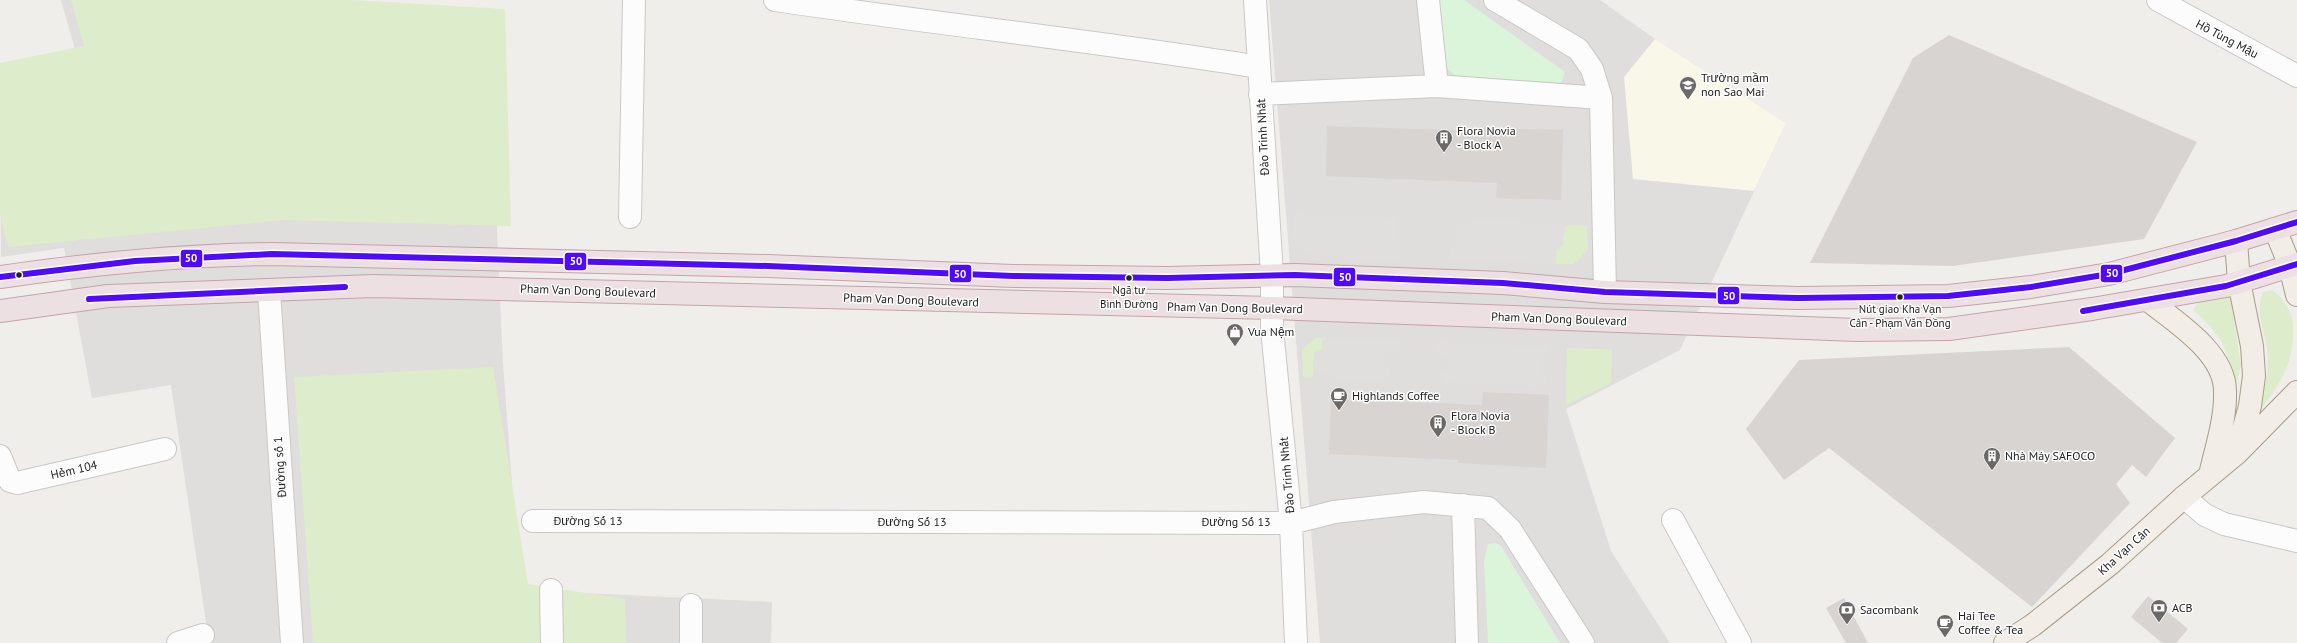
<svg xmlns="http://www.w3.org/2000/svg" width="2297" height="643" viewBox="0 0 2297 643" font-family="'PT Sans',sans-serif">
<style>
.residential{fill:#dfdedc}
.education{fill:#f8f7e8}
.grass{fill:#ddeccb}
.park{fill:#daf5da}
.parking{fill:#e0dfde}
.building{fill:#d7d4d2}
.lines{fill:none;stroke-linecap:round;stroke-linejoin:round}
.minor-casing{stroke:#c9c8c7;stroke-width:24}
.major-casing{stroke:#a79c86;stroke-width:24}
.highway-casing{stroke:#c5a2ac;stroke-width:24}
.minor{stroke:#fdfcfc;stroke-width:22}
.major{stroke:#f3ede7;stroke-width:22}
.highway{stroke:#ece0e2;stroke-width:22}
.bus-1-casing{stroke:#fff;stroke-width:9}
.bus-1{stroke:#4f0aff;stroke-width:6}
.bus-dot{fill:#222;stroke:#fff;stroke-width:1.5}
.labels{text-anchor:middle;stroke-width:3;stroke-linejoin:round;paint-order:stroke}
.bus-label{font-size:11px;fill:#222;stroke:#fff}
.street-label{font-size:12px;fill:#222;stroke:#fff}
.poi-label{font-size:12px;fill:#222;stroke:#fff;text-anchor:start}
.line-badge{stroke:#fff;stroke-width:1.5}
.badge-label{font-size:11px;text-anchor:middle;font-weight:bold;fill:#fff}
</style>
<rect width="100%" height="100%" fill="#f0eeeb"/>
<path class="residential" d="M61,0H271L487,9L503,364L520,590L772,602L771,643H209L171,385L92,398L64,248L1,257L0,73L76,53Z
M1269,0H1600L1655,39L1786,123L1680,350L1566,409L1611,551L1670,643H1320Z"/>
<path class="education" d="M1655,39L1786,123L1754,191L1633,179L1624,77Z"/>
<path class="grass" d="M71,0H353L505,9L511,226L284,220L8,247L0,214V63L84,46Z
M1568,225L1587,226L1588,250L1574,264H1556V250L1563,240L1565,227Z
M2272,290C2281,295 2288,308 2292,317C2297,361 2281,384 2256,415C2264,393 2270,373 2267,349C2265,327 2254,315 2263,292Z
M2235,295L2234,321L2241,365L2234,394C2230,351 2225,339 2193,310L2199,302Z
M1315,338H1322V350L1314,353L1313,377L1303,376L1302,350Z
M1567,348L1612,349L1611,383L1566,405Z
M493,367L528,584L625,599L626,643H313L294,377Z"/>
<path class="park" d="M1437,0H1464L1565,72L1561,83L1456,76L1444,66Z
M1496,543L1501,546L1560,643H1488L1484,561L1488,544Z"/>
<path class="parking" d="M1295,214L1395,218L1396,243L1401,244V257L1394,261L1308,255L1292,240Z
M1473,220L1568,225L1563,231V246L1556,250V264L1450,259V246H1457V234L1455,226L1458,223L1470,224Z
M1322,338L1401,341V347L1398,352L1385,353L1384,366H1390V375L1386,379L1334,378L1326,372L1313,371L1314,353L1322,350Z
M1435,342L1548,347L1547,355L1541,359L1540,374L1547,377V381L1545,384L1538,386L1447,382L1443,377L1444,371L1448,372L1449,356L1441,355L1437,352Z"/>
<path class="building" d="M1949,35L2197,142L2144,239L1953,266L1810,263L1913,58Z
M1327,126L1476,131L1477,128L1563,130L1561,200L1496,198L1497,183L1326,176Z
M2069,347L2175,438L2146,477L2132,465L2116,484L2130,503L2032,607L1829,448L1784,480L1746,429L1799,360Z
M1483,392L1549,395L1546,468L1458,463V460L1329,454L1331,399L1482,405Z
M2148,596L2188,629L2176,643H2162L2131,617Z
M1844,598L1868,643H1846L1826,608Z"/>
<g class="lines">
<defs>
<path id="minor" d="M775,0C936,24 1098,41 1259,67
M1255,0L1272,275V329L1291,523L1296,643
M1428,0L1437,86
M1495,0L1578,49L1592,69L1601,98L1605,292
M2158,0L2297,76
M1260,94L1437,86L1601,98
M630,217L634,0
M269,291L292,643
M0,456L10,481L17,483L165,449
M2184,497L2205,515L2224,524L2297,541
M1463,505L1467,643
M1673,520L1740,643
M533,521L1291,523L1334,512L1424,502L1488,508L1510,529L1583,643
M551,590L552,643
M178,643L203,635
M691,643V605"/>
<path id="major" d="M2275,229L2290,266L2297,295
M2236,241L2239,282L2252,346L2254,376L2250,406L2237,452
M2149,301C2176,322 2225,353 2225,391C2226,419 2216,448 2210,475
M2005,643L2033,625L2110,564L2184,497L2237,453L2297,392"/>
<path id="highway" d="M0,277C90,264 180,255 272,254L768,266L1013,276L1167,278L1295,275L1503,283L1605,292L1798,298L1948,296L2031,287L2109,274L2236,241L2297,222
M0,311L108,296L373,286L1272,308L1857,330L1949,329L2092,309L2226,286L2297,264"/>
</defs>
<use href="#minor" class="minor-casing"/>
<use href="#major" class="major-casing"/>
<use href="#highway" class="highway-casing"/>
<use href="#minor" class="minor"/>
<use href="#major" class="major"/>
<use href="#highway" class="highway"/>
<defs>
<path id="bus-1" d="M0,277L135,261L272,254L768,266L1013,276L1167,278L1295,275L1503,283L1605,292L1798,298L1948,296L2031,287L2109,274L2236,241L2297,222
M89,299L345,287
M2083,311L2226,286L2297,264"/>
</defs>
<use href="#bus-1" class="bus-1-casing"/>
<use href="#bus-1" class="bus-1"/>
</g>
<defs>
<symbol id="school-pin" viewBox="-11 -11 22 30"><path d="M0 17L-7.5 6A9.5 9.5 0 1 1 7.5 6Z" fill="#6a6968" stroke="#fff"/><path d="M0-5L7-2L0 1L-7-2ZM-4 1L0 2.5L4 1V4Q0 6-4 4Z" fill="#fff"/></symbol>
<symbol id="building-pin" viewBox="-11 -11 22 30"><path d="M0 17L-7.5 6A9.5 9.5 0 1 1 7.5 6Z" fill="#6a6968" stroke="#fff"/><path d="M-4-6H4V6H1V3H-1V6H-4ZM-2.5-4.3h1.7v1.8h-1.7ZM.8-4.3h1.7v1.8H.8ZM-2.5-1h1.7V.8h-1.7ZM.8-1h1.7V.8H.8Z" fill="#fff"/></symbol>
<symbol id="shop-pin" viewBox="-11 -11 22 30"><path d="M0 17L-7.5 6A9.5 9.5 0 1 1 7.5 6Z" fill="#6a6968" stroke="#fff"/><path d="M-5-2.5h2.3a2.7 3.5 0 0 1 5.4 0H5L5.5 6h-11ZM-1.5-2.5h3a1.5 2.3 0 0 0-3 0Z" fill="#fff"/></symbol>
<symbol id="cafe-pin" viewBox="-11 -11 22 30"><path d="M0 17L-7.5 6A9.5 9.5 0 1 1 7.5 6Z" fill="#6a6968" stroke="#fff"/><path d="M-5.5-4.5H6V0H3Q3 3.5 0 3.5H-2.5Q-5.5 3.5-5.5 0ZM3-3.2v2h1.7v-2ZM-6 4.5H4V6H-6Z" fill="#fff"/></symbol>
<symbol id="bank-pin" viewBox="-11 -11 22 30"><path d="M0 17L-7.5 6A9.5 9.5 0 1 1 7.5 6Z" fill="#6a6968" stroke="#fff"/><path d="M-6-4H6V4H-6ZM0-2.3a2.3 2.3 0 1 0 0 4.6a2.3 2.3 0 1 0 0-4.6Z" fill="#fff"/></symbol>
</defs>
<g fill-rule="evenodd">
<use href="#school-pin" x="1678" y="75" width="20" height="27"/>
<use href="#building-pin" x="1434" y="128" width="20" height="27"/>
<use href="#shop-pin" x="1225" y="322" width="20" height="27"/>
<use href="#cafe-pin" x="1329" y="386" width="20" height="27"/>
<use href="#building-pin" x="1428" y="413" width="20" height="27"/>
<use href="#building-pin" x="1982" y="446" width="20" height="27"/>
<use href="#bank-pin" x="2149" y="598" width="20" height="27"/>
<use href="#bank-pin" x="1837" y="600" width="20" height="27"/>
<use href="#cafe-pin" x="1935" y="613" width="20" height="27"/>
</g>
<g class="bus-dot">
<circle cx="19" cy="275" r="3.5"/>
<circle cx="1129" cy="278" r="3.5"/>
<circle cx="1900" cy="297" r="3.5"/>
</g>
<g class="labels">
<g class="bus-label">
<text x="1129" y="294">Ngã tư<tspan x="1129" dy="14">Bình Đường</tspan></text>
<text x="1900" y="313">Nút giao Kha Vạn<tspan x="1900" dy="14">Cân - Phạm Văn Đồng</tspan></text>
</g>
<g class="street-label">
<text transform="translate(2227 39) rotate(28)" y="4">Hồ Tùng Mậu</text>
<text transform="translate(1263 137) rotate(-93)" y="4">Đào Trinh Nhất</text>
<text transform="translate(588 291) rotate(2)" y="4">Pham Van Dong Boulevard</text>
<text transform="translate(911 300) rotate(2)" y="4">Pham Van Dong Boulevard</text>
<text transform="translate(1235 308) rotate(1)" y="4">Pham Van Dong Boulevard</text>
<text transform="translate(1559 319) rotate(2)" y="4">Pham Van Dong Boulevard</text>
<text transform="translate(280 467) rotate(-94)" y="4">Đường số 1</text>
<text transform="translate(74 470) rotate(-13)" y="4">Hẻm 104</text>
<text transform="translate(1287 475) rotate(-95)" y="4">Đào Trinh Nhất</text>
<text x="588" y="525">Đường Số 13</text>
<text x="912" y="526">Đường Số 13</text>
<text x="1236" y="526">Đường Số 13</text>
<text transform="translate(2124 551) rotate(-42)" y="4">Kha Vạn Cân</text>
</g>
<g class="poi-label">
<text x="1701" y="82">Trường mầm<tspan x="1701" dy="14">non Sao Mai</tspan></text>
<text x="1457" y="135">Flora Novia<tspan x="1457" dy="14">- Block A</tspan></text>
<text x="1248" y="336">Vua Nệm</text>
<text x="1352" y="400">Highlands Coffee</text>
<text x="1451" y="420">Flora Novia<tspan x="1451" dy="14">- Block B</tspan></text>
<text x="2005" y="460">Nhà Máy SAFOCO</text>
<text x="2172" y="612">ACB</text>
<text x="1860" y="614">Sacombank</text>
<text x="1958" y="620">Hai Tee<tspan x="1958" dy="14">Coffee &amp; Tea</tspan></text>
</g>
</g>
<g class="line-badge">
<rect x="180" y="249" width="23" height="19" rx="4" fill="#4f0aff"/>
<rect x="564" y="252" width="23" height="19" rx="4" fill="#4f0aff"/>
<rect x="2100" y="264" width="23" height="19" rx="4" fill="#4f0aff"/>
<rect x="949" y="264" width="23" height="19" rx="4" fill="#4f0aff"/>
<rect x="1333" y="267" width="23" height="20" rx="4" fill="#4f0aff"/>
<rect x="1717" y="286" width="23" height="19" rx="4" fill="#4f0aff"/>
</g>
<g class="badge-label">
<text x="191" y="262">50</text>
<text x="576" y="265">50</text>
<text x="2112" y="277">50</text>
<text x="960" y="278">50</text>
<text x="1345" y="281">50</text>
<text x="1729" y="300">50</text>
</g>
</svg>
